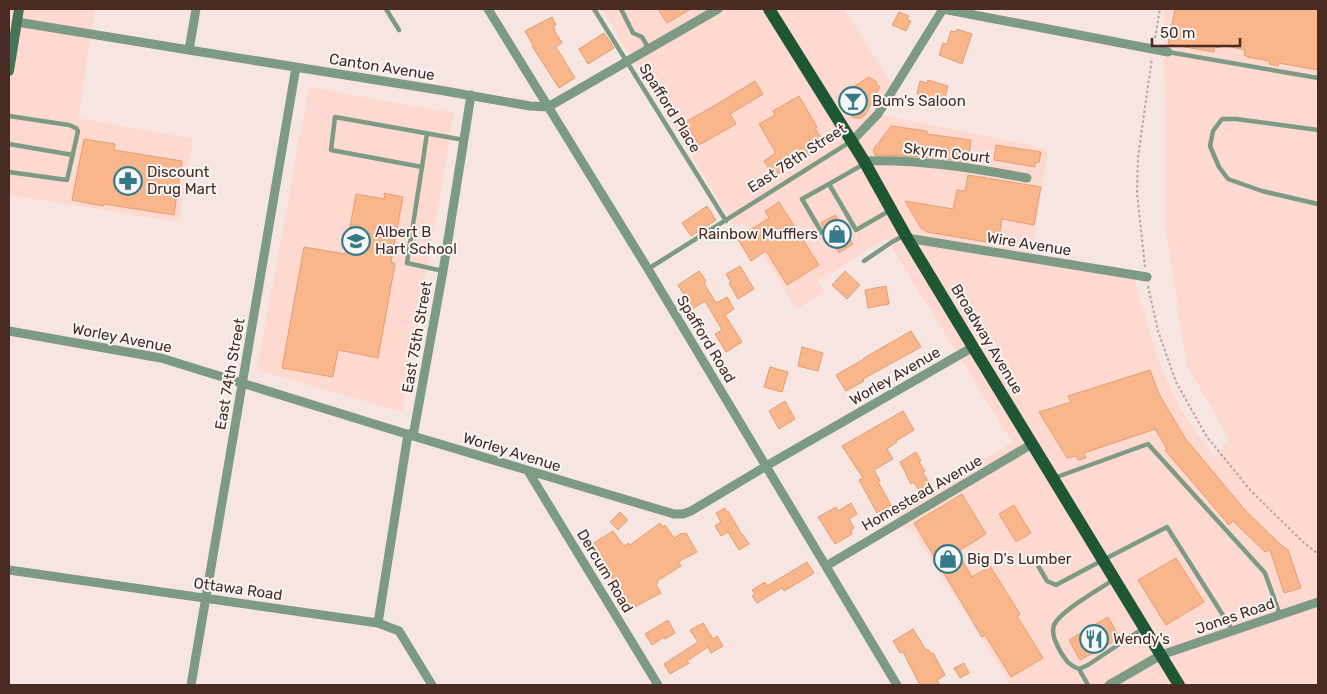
<svg xmlns="http://www.w3.org/2000/svg" width="1327" height="694" viewBox="0 0 1327 694" font-family="Rubik,sans-serif">
<style>
.built{fill:#fed9d0}
.building{fill:#fab68b;stroke:#e09e73}
.lines{fill:none;stroke-linecap:round;stroke-linejoin:round}
.path{stroke:#b8a29d;stroke-width:2;stroke-dasharray:2.5 2.5;stroke-linecap:butt}
.lane{stroke:#7d9a85;stroke-width:4.5}
.street{stroke:#7d9a85;stroke-width:9}
.secondary{stroke:#487356;stroke-width:10}
.primary{stroke:#1f5735;stroke-width:12}
.labels{text-anchor:middle;stroke-width:4;stroke-linejoin:round;paint-order:stroke}
.street-label{font-size:15px;fill:#4a2b24;stroke:#f6f6f6}
.poi-label{font-size:15px;fill:#4a2b24;stroke:#f6f6f6;text-anchor:start}
</style>
<rect width="100%" height="100%" fill="#f6e5e1"/>
<path class="built" d="M9,9H95L78,118L193,139L179,222L9,195Z
M602,9H844L894,87L878,114L1048,149L1031,258L1133,275L1157,358L1182,412L1214,457L1230,441L1187,365L1166,232L1164,9H1318V685H1011L910,527L905,530L895,514L1012,442L886,238L818,281L825,292L797,309L743,223L735,227Z
M309,87L454,113L402,412L257,370Z"/>
<path class="building" d="M658,9H691L667,23Z
M1175,9H1318V70L1279,63L1278,66L1269,64L1270,61L1247,57V56L1244,55L1245,50L1221,45L1220,48L1214,47V52L1168,44Z
M899,12L909,16L907,19L911,21L906,31L892,25Z
M552,17L556,25L553,26L555,29L554,30L562,43L556,47L575,78L559,88L532,46L533,45L525,31Z
M957,29L972,34L962,64L939,55L943,43L947,44L951,31L956,32Z
M604,33L614,48L588,64L579,49Z
M869,77L877,82L876,84L880,87L865,115L861,118H854L848,112V109L845,103L840,102L842,94Z
M928,80L948,86L944,101L934,98L933,100L917,94L920,81L927,83Z
M755,81L763,94L730,114L736,124L699,145L690,130L687,132L682,124L712,107Z
M799,96L817,127L815,128L825,145L774,176L764,161L776,153L759,124L775,115L773,111Z
M891,126L927,131V134L971,140L968,162L926,157L875,155L873,150Z
M84,139L115,144L114,150L182,161L174,215L104,204L103,206L72,200Z
M996,145L1041,152L1039,163L1035,162V167L994,160Z
M968,175L1041,187L1034,225L1002,219L998,244L927,232L921,228L905,201L953,209L957,190L965,191Z
M384,193L403,197L391,262L395,264L378,358L338,350L333,377L282,368L304,247L345,254L356,194L385,199Z
M779,202L819,265L787,285L766,251L751,261L737,238L769,218L765,211Z
M707,206L716,220L691,236L682,223Z
M835,215L853,244L839,253L821,223Z
M740,266L754,289L738,299L729,283L731,282L726,274Z
M699,271L706,281L704,283L716,303L727,297L734,309L725,315L742,342L726,352L715,334L722,330L705,301L689,311L682,300L686,298L678,285Z
M845,271L860,285L847,299L832,285Z
M886,286L889,304L868,308L865,290Z
M911,331L921,347L863,379L864,381L846,391L836,375L864,359V358Z
M802,347L823,353L818,371L798,366Z
M770,367L788,372L782,392L764,387Z
M1150,370L1159,394L1185,438L1245,510L1281,545L1288,550L1301,588L1284,593L1270,550L1265,552L1233,521L1229,525L1165,450L1167,449L1155,429L1084,453L1086,458L1078,460L1076,456L1067,458L1039,412L1071,402L1068,396Z
M785,401L795,419L779,429L769,411Z
M903,411L914,430L896,441L897,442L887,449L893,459L874,470L880,481L878,482L891,505L877,513L859,480L863,478L842,446Z
M916,452L921,461L919,462L925,471L923,473L930,484L919,490L913,482L911,484L900,462Z
M962,494L986,534L957,552L972,577L990,566L1020,614L1017,616L1043,658L1011,677L985,635L982,637L914,523Z
M851,503L857,514L849,519L854,528L851,530L852,534L835,544L818,517L836,507L838,511Z
M1014,505L1031,533L1016,542L999,514Z
M725,508L726,512L728,511L742,535H743L749,544L739,550L728,532L721,536L715,526L721,522L716,513Z
M620,512L628,520L618,530L610,522Z
M660,523L663,527L665,525L674,538L682,533L683,534L686,533L697,552L678,562L681,566L657,581L658,583L656,585L661,593L631,609L592,544L613,531L624,546L629,543L630,545Z
M1176,558L1204,602L1166,625L1138,580Z
M807,562L814,573L811,575L784,591L782,588L757,603L752,596L755,594L752,590L765,582L767,586Z
M1108,617L1120,638L1080,660L1069,640Z
M668,620L675,633L665,639L664,637L652,645L645,634Z
M703,623L713,639L717,636L723,646L711,653L708,647L687,661L689,663L670,674L664,664L698,642L690,630Z
M913,629L926,650H929L931,654L933,653L945,675L937,680L940,685H920L903,652L900,653L893,641Z
M964,663L969,673L960,678L954,668Z"/>
<g class="lines">
<path class="path" d="M1155,38L1160,9
M1145,267L1137,193L1138,157L1152,58
M1148,286L1158,331L1176,382L1207,437L1251,491L1303,542L1318,554"/>
<path class="lane" d="M386,9L399,30
M594,9L726,221
M621,9L633,33L642,37L649,49
M1168,52L1318,78
M9,116L69,125L76,128L78,131L67,180L9,172
M1318,130L1236,119H1222L1213,131L1210,146L1219,167L1228,179L1262,191L1318,204
M9,144L73,155
M864,164L829,184L856,230L889,211
M422,167L427,133
M822,233L802,199L829,184
M864,261L892,242L905,235
M648,269L850,142
M443,271L407,263L422,167L331,150L335,117L464,140
M1054,478L1148,444L1265,573L1280,615
M1036,562L1047,581L1056,585L1103,560L1167,527L1233,631
M1113,580C1100,589 1060,611 1054,625C1051,634 1056,643 1060,651C1066,660 1068,665 1079,669L1088,665L1142,629
M1079,669L1088,685"/>
<path class="street" d="M488,9L648,269L897,685
M943,9L1168,52
M17,22L189,50L439,90L530,106L548,107L718,9
M189,50L196,9
M851,142L878,114L943,9
M864,161C918,159 974,168 1027,178
M907,238L1147,277
M9,331L161,358L413,436L674,514H683L691,511L773,462L973,347
M413,436L443,271L471,95
M528,471L658,685
M826,566L1032,444
M9,570L378,623L399,631L432,685
M378,623L408,434
M191,685L296,67
M1109,685L1161,655L1318,602"/>
<path class="secondary" d="M9,71L19,9"/>
<path class="primary" d="M769,9L864,161L907,238L973,347L1179,685"/>
</g>
<defs>
<symbol id="bar-ring" viewBox="-11 -11 22 22"><circle r="9.5" fill="#f6f6f6" stroke="#367a89" stroke-width="1.5"/><path d="M-6-5H6L.8 .8V4.5H3.5V6h-7V4.5H-.8V.8Z" fill="#367a89"/></symbol>
<symbol id="pharmacy-ring" viewBox="-11 -11 22 22"><circle r="9.5" fill="#f6f6f6" stroke="#367a89" stroke-width="1.5"/><path d="M-2-6h4v4h4v4h-4v4h-4v-4h-4v-4h4Z" fill="#367a89"/></symbol>
<symbol id="shop-ring" viewBox="-11 -11 22 22"><circle r="9.5" fill="#f6f6f6" stroke="#367a89" stroke-width="1.5"/><path d="M-5-2.5h2.3a2.7 3.5 0 0 1 5.4 0H5L5.5 6h-11ZM-1.5-2.5h3a1.5 2.3 0 0 0-3 0Z" fill="#367a89"/></symbol>
<symbol id="school-ring" viewBox="-11 -11 22 22"><circle r="9.5" fill="#f6f6f6" stroke="#367a89" stroke-width="1.5"/><path d="M0-5L7-2L0 1L-7-2ZM-4 1L0 2.5L4 1V4Q0 6-4 4Z" fill="#367a89"/></symbol>
<symbol id="restaurant-ring" viewBox="-11 -11 22 22"><circle r="9.5" fill="#f6f6f6" stroke="#367a89" stroke-width="1.5"/><path d="M-5-6h1v4h1v-4h1v4h1v-4h1v5L-1.5 .5V6h-2V.5L-5-1ZM5-6V6H3V1.5H1.5Q1.5-4 5-6Z" fill="#367a89"/></symbol>
</defs>
<g fill-rule="evenodd">
<use href="#bar-ring" x="837" y="85" width="32" height="32"/>
<use href="#pharmacy-ring" x="112" y="165" width="32" height="32"/>
<use href="#shop-ring" x="821" y="218" width="32" height="32"/>
<use href="#school-ring" x="340" y="225" width="32" height="32"/>
<use href="#shop-ring" x="932" y="543" width="32" height="32"/>
<use href="#restaurant-ring" x="1078" y="623" width="32" height="32"/>
</g>
<g class="labels">
<g class="street-label">
<text transform="translate(382 67) rotate(9)" y="5">Canton Avenue</text>
<text transform="translate(670 108) rotate(58)" y="5">Spafford Place</text>
<text transform="translate(947 153) rotate(7)" y="5">Skyrm Court</text>
<text transform="translate(797 158) rotate(-33)" y="5">East 78th Street</text>
<text transform="translate(1029 244) rotate(9)" y="5">Wire Avenue</text>
<text transform="translate(417 337) rotate(-80)" y="5">East 75th Street</text>
<text transform="translate(122 338) rotate(11)" y="5">Worley Avenue</text>
<text transform="translate(706 339) rotate(59)" y="5">Spafford Road</text>
<text transform="translate(987 339) rotate(59)" y="5">Broadway Avenue</text>
<text transform="translate(230 374) rotate(-80)" y="5">East 74th Street</text>
<text transform="translate(895 376) rotate(-30)" y="5">Worley Avenue</text>
<text transform="translate(512 452) rotate(17)" y="5">Worley Avenue</text>
<text transform="translate(922 493) rotate(-30)" y="5">Homestead Avenue</text>
<text transform="translate(605 571) rotate(59)" y="5">Dercum Road</text>
<text transform="translate(238 589) rotate(8)" y="5">Ottawa Road</text>
<text transform="translate(1235 616) rotate(-19)" y="5">Jones Road</text>
</g>
<g class="poi-label">
<text x="872" y="106">Bum's Saloon</text>
<text x="147" y="177">Discount<tspan x="147" dy="17">Drug Mart</tspan></text>
<text x="375" y="237">Albert B<tspan x="375" dy="17">Hart School</tspan></text>
<text x="818" y="239" text-anchor="end">Rainbow Mufflers</text>
<text x="967" y="564">Big D's Lumber</text>
<text x="1113" y="644">Wendy's</text>
</g>
</g>
<rect width="1327" height="694" fill="none" stroke="#4a2b24" stroke-width="20"/>
<path d="M1152 38v8h88v-8" fill="none" stroke="#4a2b24" stroke-width="2.5"/>
<text x="1160" y="38" font-size="15" fill="#4a2b24" stroke="#f6f6f6" stroke-width="4" paint-order="stroke">50 m</text>
</svg>
